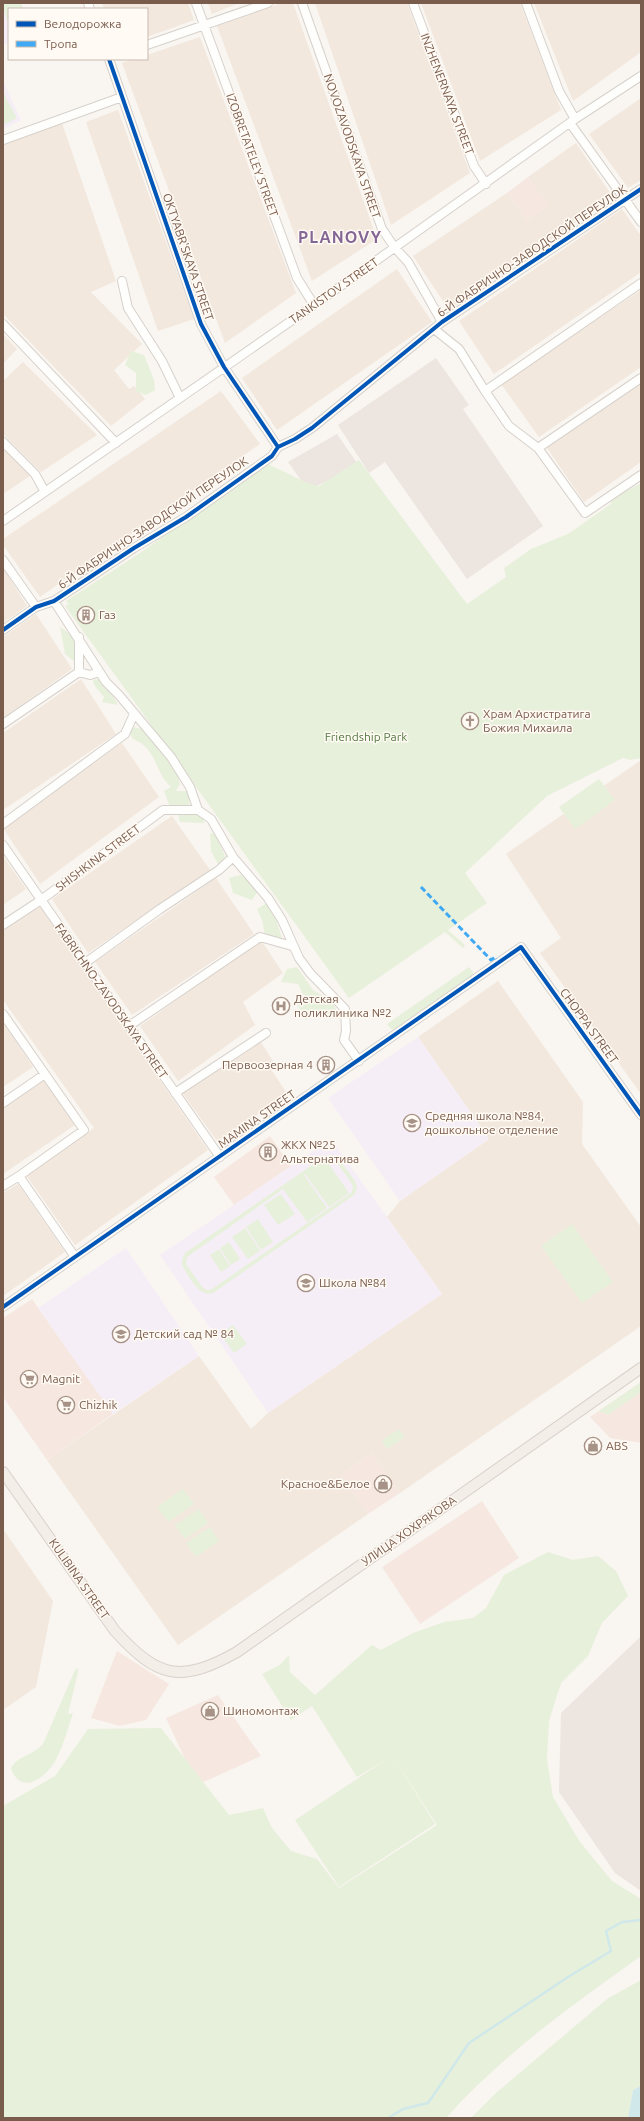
<svg xmlns="http://www.w3.org/2000/svg" width="644" height="2121" viewBox="0 0 644 2121" font-family="Ubuntu,sans-serif">
<style>
.residential{fill:#f2e8de}
.commercial{fill:#f6e8e1}
.industrial{fill:#ede5e0}
.education{fill:#f6eef6}
.green{fill:#e7f0db;fill-rule:evenodd}
.water{fill:#d0e8ea}
.lines{fill:none;stroke-linecap:round;stroke-linejoin:round}
.stream{stroke:#d0e8ea;stroke-width:2.5}
.minor-casing{stroke:#d7d1cb;stroke-width:10}
.major-casing{stroke:#dad1cc;stroke-width:12}
.minor{stroke:#fefefd;stroke-width:8}
.major{stroke:#f3eee8;stroke-width:10}
.quiet{stroke:#3fa9f5;stroke-width:3;stroke-dasharray:6 3;stroke-linecap:butt}
.cycleway-casing{stroke:#fffaf3;stroke-width:6}
.cycleway{stroke:#0057b8;stroke-width:4}
.labels{text-anchor:middle;stroke-width:3;stroke-linejoin:round;paint-order:stroke}
.street-label{font-size:12px;fill:#7a5c4d;stroke:#fffaf3}
.poi-label{font-size:12px;fill:#7a5c4d;stroke:#fffaf3;text-anchor:start}
.park-label{font-size:12px;fill:#537a41;stroke:#fffaf3}
.district-label{font-size:16px;font-weight:bold;letter-spacing:1px;fill:#846695;stroke:#fffaf3}
</style>
<rect width="100%" height="100%" fill="#f9f5f0"/>
<path class="residential" d="M102,3H188L194,20L147,37V9H104Z
M208,3H239L212,14Z
M281,3H293L377,239L312,281L217,26Z
M315,3H407L470,173L391,225Z
M421,3H520L561,110L480,161Z
M534,3H641V52L573,101Z
M200,37L296,293L225,343L122,63L134,59H147V55Z
M641,98V180L628,188L589,134Z
M118,110L194,319L158,331L86,122Z
M62,123L116,281L91,292L142,344L114,370L129,389L134,386L145,399L111,426L3,314V143Z
M576,143L613,197L449,310L413,256L507,193L527,221L548,205L528,177Z
M622,209L641,236V272L494,374L459,321Z
M397,269L432,322L277,430L242,378Z
M641,290V367L539,437L501,384Z
M3,334L17,349L3,364Z
M23,362L97,435L41,472L3,434V381Z
M641,384V462L584,502L547,448Z
M221,391L260,444L40,597L3,545V539Z
M3,448L30,476L3,494Z
M3,568L27,606L3,623Z
M36,614L72,669L3,718V637Z
M81,679L116,734L3,810V733Z
M122,743L159,797L40,884L3,828Z
M641,760V1094L540,953L561,938L506,854Z
M172,816L210,870L88,953L52,899Z
M3,856L26,889L3,905Z
M216,878L254,934L132,1015L95,962Z
M40,907L208,1150L75,1245L26,1175L94,1128L3,1000V931Z
M261,940L283,973L243,1002L255,1025L178,1081L140,1026Z
M498,981L583,1102L582,1144L641,1227V1326L400,1493L372,1453L341,1475L368,1514L178,1645L47,1460L199,1356L251,1429L268,1413L442,1294L387,1217L400,1201L489,1139L418,1037Z
M3,1022L33,1067L3,1087Z
M259,1039L273,1061L268,1065L288,1095L217,1141L181,1091Z
M43,1077L75,1125L3,1174V1105Z
M18,1184L65,1252L3,1296V1193Z
M3,1529L53,1601L36,1687L3,1710Z"/>
<path class="commercial" d="M528,177L549,205L527,221L507,193Z
M270,1136L291,1166L234,1205L214,1177Z
M32,1299L113,1414L47,1460L3,1397V1318Z
M641,1382V1443L610,1438L590,1417Z
M372,1453L400,1493L368,1514L341,1475Z
M482,1501L519,1558L420,1624L382,1567Z
M117,1651L169,1684L146,1720L120,1726L91,1718Z
M218,1695L261,1756L197,1785L166,1718Z"/>
<path class="industrial" d="M436,358L469,405L463,409L543,526L467,579L385,462L369,473L338,425Z
M337,434L359,466L308,490L288,462Z
M641,1636V1891L615,1873L559,1792L561,1713Z"/>
<path class="education" d="M3,3H21L23,9H9V43L3,45Z
M3,81L21,120L3,129Z
M418,1037L489,1139L400,1201L328,1098Z
M331,1139L442,1294L268,1413L160,1255Z
M126,1248L199,1356L113,1414L38,1308Z"/>
<path class="green" d="M3,3H21L23,9H9V25L3,9Z
M3,92L17,118L3,125Z
M131,351L144,355L154,380L155,390L146,395L136,391V373L125,365Z
M359,460L467,604L506,577L504,568L531,549L568,534L611,504L612,499C622,492 631,489 641,483V758L630,760L623,758L547,796L465,873L487,903L448,930L465,945L463,948L445,932L349,998L65,606L69,604L66,601L140,553L266,463L305,482L319,486Z
M60,627L76,638L75,662L65,654Z
M98,679L112,694L118,705L102,702L104,697L94,685L93,680Z
M132,727C139,728 144,729 149,734C159,742 178,772 180,784L176,791H188L190,800L188,807H170L164,791L171,787C154,772 158,749 133,739L130,733Z
M599,779L615,800L575,829L559,807Z
M178,813L203,815L204,823L180,822Z
M210,833L216,834L226,859L219,866L211,851Z
M241,875L258,891L252,900L233,893L229,878Z
M267,903L276,919L282,939L265,935L262,920L257,909Z
M297,967L313,990L332,1001L340,1019L316,1012L306,1020L296,1002L305,998L298,984L281,982L287,969Z
M469,967L473,972L472,977L396,1030L391,1029L387,1024Z
M331,1155C338,1157 355,1178 357,1186C357,1189 356,1192 354,1195L213,1293C199,1298 188,1275 182,1265V1259L185,1253L325,1156ZM331,1158L335,1160L352,1184L353,1188L351,1193L212,1289L207,1290L203,1288L186,1264L187,1257L283,1189L307,1222L327,1208L304,1175L305,1174L329,1207L349,1193L326,1160Z
M281,1194L295,1214L278,1225L264,1205Z
M258,1219L273,1242L261,1250L246,1227Z
M572,1224L613,1282L582,1303L541,1246Z
M245,1228L260,1251L248,1259L232,1237Z
M229,1242L240,1259L231,1265L220,1248Z
M219,1249L230,1266L221,1272L210,1255Z
M233,1325L247,1344L234,1353L220,1334Z
M641,1382V1392L608,1415L599,1411Z
M399,1429L405,1437L387,1449L382,1440Z
M183,1489L194,1504L168,1522L157,1507Z
M199,1509L208,1523L185,1539L175,1525Z
M210,1527L219,1541L196,1557L186,1543Z
M548,1552L573,1560L598,1556L616,1571L628,1596L602,1623L588,1656L561,1683L549,1721L547,1760L553,1797L580,1842L612,1881L641,1899V1956C572,2005 502,2055 446,2118H3V1806L55,1776L88,1729L161,1728L229,1815L263,1808L272,1828L291,1851L317,1859L339,1888L437,1825L392,1755L435,1824L339,1887L295,1820L387,1759L357,1777L312,1706L291,1720L262,1674L280,1665L289,1655L290,1672L315,1695L372,1645L381,1650L413,1633L444,1622L473,1618L486,1608L504,1575Z
M79,1668L68,1714L73,1713C68,1728 62,1750 54,1763C43,1780 20,1795 11,1768C19,1755 32,1756 43,1744L75,1670Z
M641,1980V2086L633,2090L628,2118H471L496,2093L607,1999Z"/>
<path class="water" d="M641,2086V2118H628L633,2090Z"/>
<g class="lines">
<path class="stream" d="M388,2118L403,2109L428,2103L469,2043L568,1977L611,1951L606,1931L622,1922L641,1920"/>
<defs>
<path id="minor" d="M88,3L90,9
M196,3L297,278L314,305
M302,3L382,229L395,248L408,262L442,322
M413,3L474,166L486,184
M526,3L559,91L575,119
M147,45L268,3
M109,59L201,324L224,367L278,447
M570,123L641,222
M3,140L122,97
M122,281L128,308L162,361L180,398
M3,324L116,443
M434,329L459,349L485,391L509,426L538,448L585,513L641,475
M485,391L641,283
M3,442L35,474L45,492
M538,448L641,378
M3,521L314,305L575,119L641,76
M3,560L36,607
M54,601L106,682L119,695L171,757L190,787L198,810L211,819L233,857L268,898L282,920L299,958L310,973L345,1009L346,1031L344,1040L359,1061
M3,630L36,607L54,601L134,548L186,517L272,456L278,447L295,439L312,428L442,322L641,189
M79,637V672L90,675L99,672
M3,724L79,672
M3,824L125,734L134,714
M3,845L220,1157
M3,925L41,900L163,810H198
M85,963L160,909L219,870L233,857
M3,1014L84,1130L19,1176
M129,1026L260,937L292,946
M175,1093L266,1033
M3,1103L45,1074
M3,1186L19,1176L75,1257
M3,1307L521,947L641,1115"/>
<path id="major" d="M3,1472L115,1631C158,1678 180,1684 237,1652L641,1368"/>
</defs>
<use href="#minor" class="minor-casing"/>
<use href="#major" class="major-casing"/>
<use href="#minor" class="minor"/>
<use href="#major" class="major"/>
<path class="quiet" d="M421,887L491,960L495,957L496,959"/>
<defs>
<path id="cycleway" d="M109,59L201,324L224,367L278,447
M3,630L36,607L54,601L134,548L186,517L272,456L278,447L295,439L312,428L442,322L641,189
M3,1307L521,947L641,1115"/>
</defs>
<use href="#cycleway" class="cycleway-casing"/>
<use href="#cycleway" class="cycleway"/>
</g>
<defs>
<symbol id="building-ring" viewBox="-11 -11 22 22"><circle r="9.5" fill="#fffaf3" stroke="#a69286" stroke-width="1.5"/><path d="M-4-6H4V6H1V3H-1V6H-4ZM-2.5-4.3h1.7v1.8h-1.7ZM.8-4.3h1.7v1.8H.8ZM-2.5-1h1.7V.8h-1.7ZM.8-1h1.7V.8H.8Z" fill="#a69286"/></symbol>
<symbol id="church-ring" viewBox="-11 -11 22 22"><circle r="9.5" fill="#fffaf3" stroke="#a69286" stroke-width="1.5"/><path d="M-1.2-6h2.4v3.5h3.3v2.4h-3.3V6h-2.4V-.1h-3.3v-2.4h3.3Z" fill="#a69286"/></symbol>
<symbol id="hospital-ring" viewBox="-11 -11 22 22"><circle r="9.5" fill="#fffaf3" stroke="#a69286" stroke-width="1.5"/><path d="M-5-5h3v3.5h4V-5h3V5h-3V1.5h-4V5h-3Z" fill="#a69286"/></symbol>
<symbol id="school-ring" viewBox="-11 -11 22 22"><circle r="9.5" fill="#fffaf3" stroke="#a69286" stroke-width="1.5"/><path d="M0-5L7-2L0 1L-7-2ZM-4 1L0 2.5L4 1V4Q0 6-4 4Z" fill="#a69286"/></symbol>
<symbol id="supermarket-ring" viewBox="-11 -11 22 22"><circle r="9.5" fill="#fffaf3" stroke="#a69286" stroke-width="1.5"/><path d="M-6-5.5h2.5l.6 2H6L4.5 2H-2.5L-4.4-4H-6ZM-1.5 3.2a1.3 1.3 0 1 0 .1 0ZM3 3.2a1.3 1.3 0 1 0 .1 0Z" fill="#a69286"/></symbol>
<symbol id="shop-ring" viewBox="-11 -11 22 22"><circle r="9.5" fill="#fffaf3" stroke="#a69286" stroke-width="1.5"/><path d="M-5-2.5h2.3a2.7 3.5 0 0 1 5.4 0H5L5.5 6h-11ZM-1.5-2.5h3a1.5 2.3 0 0 0-3 0Z" fill="#a69286"/></symbol>
</defs>
<g fill-rule="evenodd">
<use href="#building-ring" x="76" y="605" width="20" height="20"/>
<use href="#church-ring" x="460" y="711" width="20" height="20"/>
<use href="#hospital-ring" x="271" y="996" width="20" height="20"/>
<use href="#building-ring" x="316" y="1055" width="20" height="20"/>
<use href="#school-ring" x="402" y="1113" width="20" height="20"/>
<use href="#building-ring" x="258" y="1142" width="20" height="20"/>
<use href="#school-ring" x="296" y="1273" width="20" height="20"/>
<use href="#school-ring" x="111" y="1324" width="20" height="20"/>
<use href="#supermarket-ring" x="19" y="1369" width="20" height="20"/>
<use href="#supermarket-ring" x="56" y="1395" width="20" height="20"/>
<use href="#shop-ring" x="583" y="1436" width="20" height="20"/>
<use href="#shop-ring" x="373" y="1474" width="20" height="20"/>
<use href="#shop-ring" x="200" y="1701" width="20" height="20"/>
</g>
<g class="labels">
<g class="street-label">
<text transform="translate(447 94) rotate(69)" y="4">INZHENERNAYA STREET</text>
<text transform="translate(352 146) rotate(71)" y="4">NOVOZAVODSKAYA STREET</text>
<text transform="translate(252 155) rotate(70)" y="4">IZOBRETATELEY STREET</text>
<text transform="translate(532 251) rotate(-34)" y="4">6-Й ФАБРИЧНО-ЗАВОДСКОЙ ПЕРЕУЛОК</text>
<text transform="translate(188 257) rotate(71)" y="4">OKTYABR'SKAYA STREET</text>
<text transform="translate(334 291) rotate(-35)" y="4">TANKISTOV STREET</text>
<text transform="translate(153 523) rotate(-34)" y="4">6-Й ФАБРИЧНО-ЗАВОДСКОЙ ПЕРЕУЛОК</text>
<text transform="translate(98 858) rotate(-37)" y="4">SHISHKINA STREET</text>
<text transform="translate(111 1001) rotate(55)" y="4">FABRICHNO-ZAVODSKAYA STREET</text>
<text transform="translate(589 1026) rotate(54)" y="4">CHOPPA STREET</text>
<text transform="translate(257 1119) rotate(-35)" y="4">MAMINA STREET</text>
<text transform="translate(409 1531) rotate(-35)" y="4">УЛИЦА ХОХРЯКОВА</text>
<text transform="translate(79 1579) rotate(55)" y="4">KULIBINA STREET</text>
</g>
<g class="poi-label">
<text x="99" y="619">Газ</text>
<text x="483" y="718">Храм Архистратига<tspan x="483" dy="14">Божия Михаила</tspan></text>
<text x="294" y="1003">Детская<tspan x="294" dy="14">поликлиника №2</tspan></text>
<text x="313" y="1069" text-anchor="end">Первоозерная 4</text>
<text x="425" y="1120">Средняя школа №84,<tspan x="425" dy="14">дошкольное отделение</tspan></text>
<text x="281" y="1149">ЖКХ №25<tspan x="281" dy="14">Альтернатива</tspan></text>
<text x="319" y="1287">Школа №84</text>
<text x="134" y="1338">Детский сад № 84</text>
<text x="42" y="1383">Magnit</text>
<text x="79" y="1409">Chizhik</text>
<text x="606" y="1450">ABS</text>
<text x="370" y="1488" text-anchor="end">Красное&amp;Белое</text>
<text x="223" y="1715">Шиномонтаж</text>
</g>
<g class="park-label">
<text x="366" y="741">Friendship Park</text>
</g>
<g class="district-label">
<text x="340" y="243">PLANOVY</text>
</g>
</g>
<rect width="644" height="2121" fill="none" stroke="#7a5c4d" stroke-width="8"/>
<rect x="8" y="8" width="140" height="52" fill="#fffaf3" stroke="#cabbb1"/>
<rect x="16" y="21" width="20" height="6" fill="#0057b8" stroke="#cabbb1"/>
<text x="44" y="28" font-size="12" fill="#7a5c4d">Велодорожка</text>
<rect x="16" y="41" width="20" height="6" fill="#3fa9f5" stroke="#cabbb1"/>
<text x="44" y="48" font-size="12" fill="#7a5c4d">Тропа</text>
</svg>
